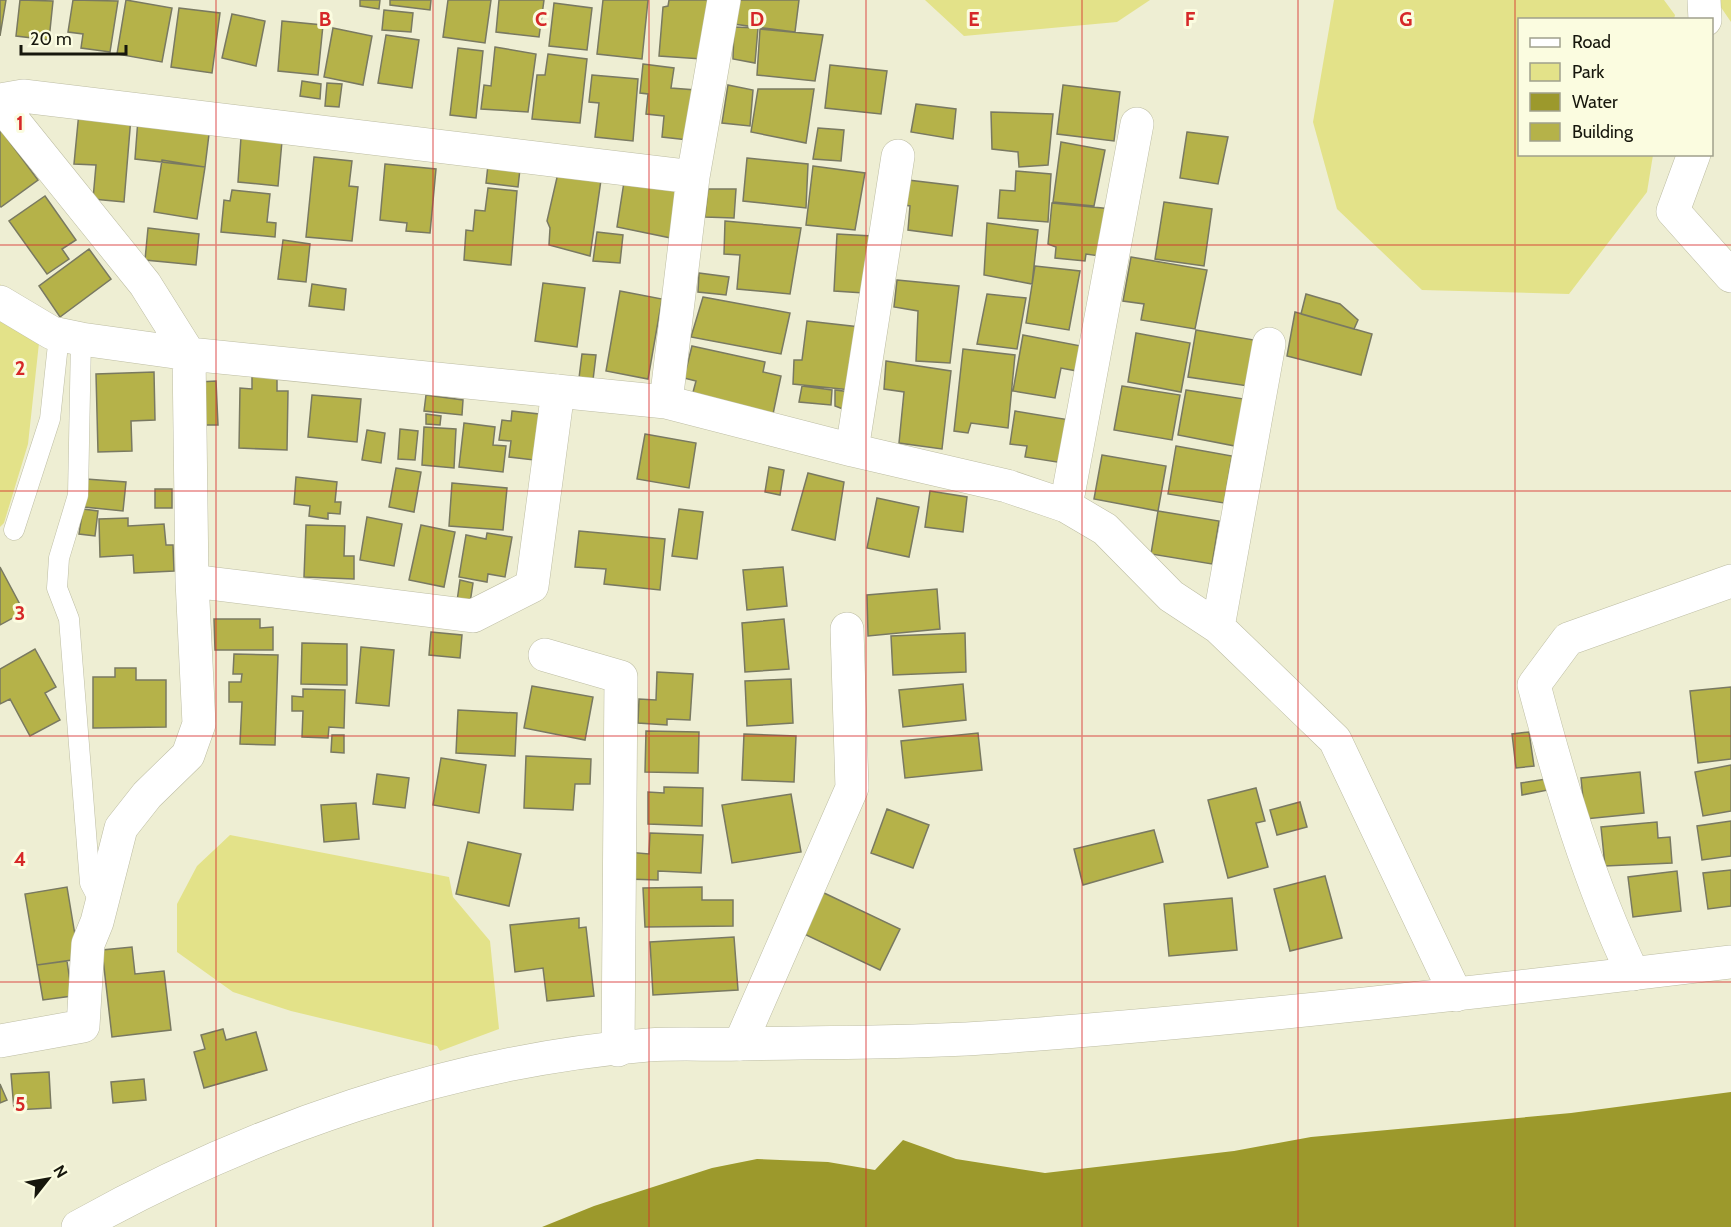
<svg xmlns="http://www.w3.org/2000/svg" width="1731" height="1227" viewBox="0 0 1731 1227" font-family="Cabin,sans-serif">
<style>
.green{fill:#e3e289}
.water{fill:#9c992c}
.building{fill:#b5b249;stroke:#797961;stroke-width:1.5}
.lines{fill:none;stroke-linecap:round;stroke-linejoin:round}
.lane-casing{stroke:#bdbda3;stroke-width:21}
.street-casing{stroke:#bdbda3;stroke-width:34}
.secondary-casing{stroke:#bdbda3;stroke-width:34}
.lane{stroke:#fff;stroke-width:20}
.street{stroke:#fff;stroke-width:33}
.secondary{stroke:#fff;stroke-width:33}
.grid{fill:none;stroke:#d62828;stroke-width:1.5;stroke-opacity:0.55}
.grid-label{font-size:20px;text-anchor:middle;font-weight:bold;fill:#d62828;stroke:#fbfce0;stroke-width:6;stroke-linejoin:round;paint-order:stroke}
</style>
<rect width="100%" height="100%" fill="#eeeed3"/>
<path class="green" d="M925,0H1150L1117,22L964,36Z
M1334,0H1664L1675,15L1674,19L1520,20V154L1653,155L1647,192L1569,294L1422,290L1337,209L1313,122Z
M1716,0H1731V22Z
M0,284L39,343L28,444L4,523L0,527Z
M230,835L449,877L453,897L490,941L499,1029L440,1051L437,1046L291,1011L233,992L177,952V904L197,866Z"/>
<path class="water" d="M1731,1092V1227H542L594,1206L712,1168L757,1159L828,1162L875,1170L903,1140L956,1159L1045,1173L1234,1151L1311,1137L1571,1113Z"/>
<path class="building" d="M0,0H6L0,36Z
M20,0L53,1L49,40L16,36Z
M73,0L118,1L110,52L81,48L83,34L68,32Z
M126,0L172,8L162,62L117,54Z
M360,0H380L379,9L360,6Z
M390,0H431L430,10L390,5Z
M448,0H491L485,43L443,37Z
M499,0H544L539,37L496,32Z
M603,0H648L642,59L597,54Z
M669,0H708L702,59L659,56L663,7L668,6Z
M735,0H799L795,32L733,24Z
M554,3L592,8L587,50L549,46Z
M179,8L220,13L212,73L171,67Z
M384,10L413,13L411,32L382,30Z
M232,14L265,21L256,66L222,58Z
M282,21L323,25L318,75L278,71Z
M734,27L758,28L755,63L733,59Z
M333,28L372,36L363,85L324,77Z
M760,29L823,35L815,81L757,75Z
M386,35L419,40L412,88L378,83Z
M495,47L536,54L528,112L481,109L484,85L491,86Z
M458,48L483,51L476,118L450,115Z
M548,54L587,59L580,123L532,119L537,75H545Z
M643,64L674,68L671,88L696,90L688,140L662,137L664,116L646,114L648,94L640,93Z
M830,65L887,71L881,114L825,108Z
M592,75L638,79L633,141L595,137L599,103L589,102Z
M302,81L321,84L320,99L300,96Z
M327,83L342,84L339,107L325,106Z
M728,85L753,90L750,126L722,123Z
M1063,85L1120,92L1114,141L1057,134Z
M758,89H814L806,143L751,132Z
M916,104L956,109L953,139L911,132Z
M79,112L131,117L124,202L93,199L96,165L74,164Z
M991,112L1053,114L1048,165L1019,167L1018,152L992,149Z
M138,119L210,126L205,167L135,159Z
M818,128L844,130L841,161L813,159Z
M0,129L38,180L1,207L0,206Z
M1187,132L1228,137L1218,184L1180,178Z
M241,137L282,141L278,186L238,182Z
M1061,142L1105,150L1094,206L1053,202Z
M314,157L352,161L349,186L358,187L352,241L306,237Z
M747,158L808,164L806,208L743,201Z
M162,160L205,167L197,219L154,212Z
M385,164L436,169L430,233L406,231L407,223L380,220Z
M488,165L520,169L518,187L486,183Z
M813,166L865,173L855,230L806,225Z
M1016,171L1051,174L1048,222L998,218L1000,190L1015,191Z
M558,173L601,180L590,256L549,245L550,228L547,221Z
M908,180L958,186L952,236L908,230L910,206L904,205Z
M624,182L676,189L671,238L617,227Z
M488,188L517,191L511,265L464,260L466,230L473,231L475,210L485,211Z
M708,189H736L734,218L705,217Z
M232,190L270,194L267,222L276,223L275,237L221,232L224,200L230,201Z
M45,196L76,240L62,249L69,259L47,274L9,221Z
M1164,202L1212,209L1204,266L1155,259Z
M1052,203L1112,209L1107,257L1086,254L1085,261L1055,258L1056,247L1048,244Z
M725,221L801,228L790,294L737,289L740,255L724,254Z
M987,223L1038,230L1032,284L984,275Z
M148,228L199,234L196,265L145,260Z
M597,232L623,235L620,263L593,261Z
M837,234L872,236L864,293L834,291Z
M283,240L310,244L306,282L278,279Z
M89,249L111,279L60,317L39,286Z
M1131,257L1207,270L1195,329L1141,320L1144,304L1123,301Z
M1035,266L1080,271L1069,330L1026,323Z
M699,273L729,277L726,295L698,292Z
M897,280L959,286L950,363L916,361L918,311L894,307Z
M543,283L585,288L577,347L535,341Z
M312,284L346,289L344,310L309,306Z
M620,291L662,299L648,379L606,371Z
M987,294L1026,298L1017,349L977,344Z
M1306,294L1340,304L1358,320L1354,329L1301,314Z
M703,297L790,313L781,354L691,337Z
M1295,312L1372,334L1361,375L1287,356Z
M807,321L860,327L851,390L793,384L794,360H802Z
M1196,330L1254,340L1248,386L1188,377Z
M1136,333L1190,343L1181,392L1128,382Z
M1023,335L1081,346L1077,371L1061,368L1055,398L1013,391Z
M692,346L765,362L763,372L781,376L773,414L692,396L696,381L684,378Z
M963,349L1015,355L1008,428L971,423L968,433L954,431Z
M582,354L596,355L593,380L579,378Z
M886,361L951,371L942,449L899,443L904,392L884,389Z
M154,372L155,420L131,421L132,451L98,452L96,374Z
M252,376H277V391H288L287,450L239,448L240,388L252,389Z
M216,381L218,425H201L199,382Z
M802,386L832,390L831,405L799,402Z
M1122,386L1180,395L1172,440L1114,430Z
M835,390L851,392L848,411L835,406Z
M1186,390L1244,399L1235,446L1178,435Z
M312,395L361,399L357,442L308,437Z
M426,395L463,400L462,415L424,411Z
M512,411L539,414L534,460L509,457L511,441L499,440L502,420L511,421Z
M1015,411L1070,420L1063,463L1025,457L1027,446L1010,444Z
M426,414L441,416L440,425L426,424Z
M464,423L495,427L493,445L506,446L503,472L459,467Z
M424,427L456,429L454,468L422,465Z
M400,429L418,431L415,460L398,459Z
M367,430L385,433L381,463L362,460Z
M645,434L696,443L689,488L637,479Z
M1176,446L1232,456L1224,503L1168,494Z
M1102,455L1166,466L1158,511L1094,499Z
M769,467L784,470L780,495L765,492Z
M396,468L421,472L414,512L389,507Z
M808,473L844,482L835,540L792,530Z
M296,477L337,482L335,502H341L340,514L328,513V519L309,516L310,506L294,504Z
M86,479L126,482L123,511L84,507Z
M452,483L507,488L503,530L449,526Z
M155,489H172V508H155Z
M930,491L967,497L963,532L925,527Z
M877,498L919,507L909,557L867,548Z
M83,509L98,511L95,536L79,534Z
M679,509L703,512L697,559L672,556Z
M1158,511L1219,521L1212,564L1151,554Z
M367,517L402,524L394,566L360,560Z
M128,518V526L164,524L166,545H173L174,571L134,573L133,555L100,557L99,519Z
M306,525L345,526L344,556H354V579L304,577Z
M421,525L455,532L444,587L409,580Z
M579,531L665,539L660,590L604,584L606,569L575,567Z
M487,533L512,537L505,577L488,574L487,582L459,577L466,535L486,539Z
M0,567L24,612L0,625Z
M783,567L787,606L747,610L743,570Z
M460,580L473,583L470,603L457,601Z
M937,589L940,629L868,636L867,595Z
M214,619H260V628L273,627V650H215Z
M784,619L789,669L745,672L742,623Z
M431,632L462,635L460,658L429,655Z
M965,633L966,672L893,675L891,636Z
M302,643L347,644V685L301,684Z
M361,647L394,650L389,706L356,703Z
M35,649L56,687L45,693L60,720L30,736L10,699L0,704V669Z
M234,654L278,655L275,745L240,744L242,702H229V682H241L242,674H233Z
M115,668H136V680H166V727L93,728V677H115Z
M657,672L693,674L690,720L667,719V725L638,723L639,699L656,700Z
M791,679L793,723L747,726L745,681Z
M963,684L966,720L903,727L899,690Z
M532,686L593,697L585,740L524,728Z
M1731,687V759L1698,763L1690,691Z
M303,689L345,690L344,728L329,727L328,738L302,737L303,711H292V696L303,697Z
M458,710L517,713L515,756L456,753Z
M646,731L699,732L698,773L645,772Z
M1529,732L1534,766L1516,768L1512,734Z
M978,733L982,770L905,778L901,741Z
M744,734L796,736L794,782L742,780Z
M332,735H344V753L331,752Z
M526,756L591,759L590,784H575L573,810L524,808Z
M441,758L486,765L479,813L433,805Z
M1731,765V811L1703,816L1695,772Z
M1640,772L1644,813L1585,819L1581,778Z
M377,774L409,778L405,808L373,804Z
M1546,779L1548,790L1522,795L1521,783Z
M664,787L703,788L702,826L648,824V792L664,793Z
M1256,788L1265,821L1256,823L1268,867L1228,878L1208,800Z
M791,794L801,852L732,863L722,805Z
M1300,802L1307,827L1277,835L1270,810Z
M356,803L359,839L324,842L321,805Z
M887,809L929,825L913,868L871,853Z
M1731,821V856L1702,860L1697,826Z
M1657,822L1658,838L1670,837L1672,863L1605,866L1601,827Z
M1154,830L1163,862L1083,885L1074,849Z
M650,833L703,835L701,873L658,871V880L626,879L627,852L649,854Z
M468,842L521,854L509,906L456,894Z
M1731,870V906L1708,909L1703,873Z
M1677,871L1681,911L1633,917L1628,877Z
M1325,876L1342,938L1290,951L1274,889Z
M67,887L79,959L37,965L25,894Z
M702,887V900H733V926L645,927L643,888Z
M822,892L900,929L880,970L802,933Z
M1232,898L1237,950L1169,956L1164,904Z
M579,918V928L586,927L594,996L547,1001L543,968L515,972L510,925Z
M734,937L738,990L653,995L650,942Z
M132,947L135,974L164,971L171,1030L112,1037L102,950Z
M67,961L72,996L43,1000L37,965Z
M223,1029L226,1040L256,1032L267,1070L204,1088L194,1052L205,1049L201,1035Z
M49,1072L51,1108L14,1110L11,1074Z
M144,1079L146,1100L113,1103L111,1082Z
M0,1084L7,1100L0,1103Z"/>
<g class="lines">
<defs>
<path id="lane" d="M81,339L78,495L59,558L57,588L69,619L90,883L101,904
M14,530L50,419L59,335"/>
<path id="street" d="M1704,0L1705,20
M0,100L23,96L693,177
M0,104L145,284L189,354L192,581L199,724L188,755L147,795L121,828L97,922L88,944L83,1026L0,1041
M1694,154L1673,211L1731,276
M0,302L52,333L81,339L189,354L666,402L852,450L1007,486L1066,506L1105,529L1171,596L1218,627L1335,740L1456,995
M666,402L693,177L724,0
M852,450L898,156
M1066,506L1137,124
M192,581L473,616L532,586L558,391
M1218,627L1269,344
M545,655L621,677L618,1050
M1633,974C1589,882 1560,783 1534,685L1568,639L1731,581
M740,1044L852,788L847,629"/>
<path id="secondary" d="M78,1227C252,1130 449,1061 648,1045C679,1043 711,1045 741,1044C832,1042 923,1043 1013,1036C1253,1018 1492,991 1731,962"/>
</defs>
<use href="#lane" class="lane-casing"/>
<use href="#street" class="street-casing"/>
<use href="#secondary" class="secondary-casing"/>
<use href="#lane" class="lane"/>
<use href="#street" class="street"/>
<use href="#secondary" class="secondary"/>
</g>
<path class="grid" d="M216,0V1227M433,0V1227M649,0V1227M866,0V1227M1082,0V1227M1298,0V1227M1515,0V1227M0,245H1731M0,491H1731M0,736H1731M0,982H1731"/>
<g class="grid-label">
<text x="325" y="26">B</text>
<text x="541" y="26">C</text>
<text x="757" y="26">D</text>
<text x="974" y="26">E</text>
<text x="1190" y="26">F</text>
<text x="1406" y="26">G</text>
<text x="20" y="130">1</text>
<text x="20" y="375">2</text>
<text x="20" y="620">3</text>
<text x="20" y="866">4</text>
<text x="20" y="1111">5</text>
</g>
<rect x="1518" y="18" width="195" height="138" fill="#fbfce0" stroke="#a0a08c" stroke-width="1.5"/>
<rect x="1530" y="38" width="30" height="9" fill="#ffffff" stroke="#a0a08c" stroke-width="1.5"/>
<text x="1572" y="48" font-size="18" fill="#17170d">Road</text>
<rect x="1530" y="63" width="30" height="18" fill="#e3e289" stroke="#a0a08c" stroke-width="1.5"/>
<text x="1572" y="78" font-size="18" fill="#17170d">Park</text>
<rect x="1530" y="93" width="30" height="18" fill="#9c992c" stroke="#a0a08c" stroke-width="1.5"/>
<text x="1572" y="108" font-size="18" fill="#17170d">Water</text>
<rect x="1530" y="123" width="30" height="18" fill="#b5b249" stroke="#a0a08c" stroke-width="1.5"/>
<text x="1572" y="138" font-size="18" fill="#17170d">Building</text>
<g transform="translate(48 1179) rotate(59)" stroke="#fbfce0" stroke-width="4.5" paint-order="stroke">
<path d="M0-4.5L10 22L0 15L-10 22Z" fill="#17170d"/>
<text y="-9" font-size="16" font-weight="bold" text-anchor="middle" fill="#17170d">N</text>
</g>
<path d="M21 45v9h105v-9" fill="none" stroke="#17170d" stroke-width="3"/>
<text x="30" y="45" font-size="18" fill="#17170d" stroke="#fbfce0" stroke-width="4.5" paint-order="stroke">20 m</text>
</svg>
